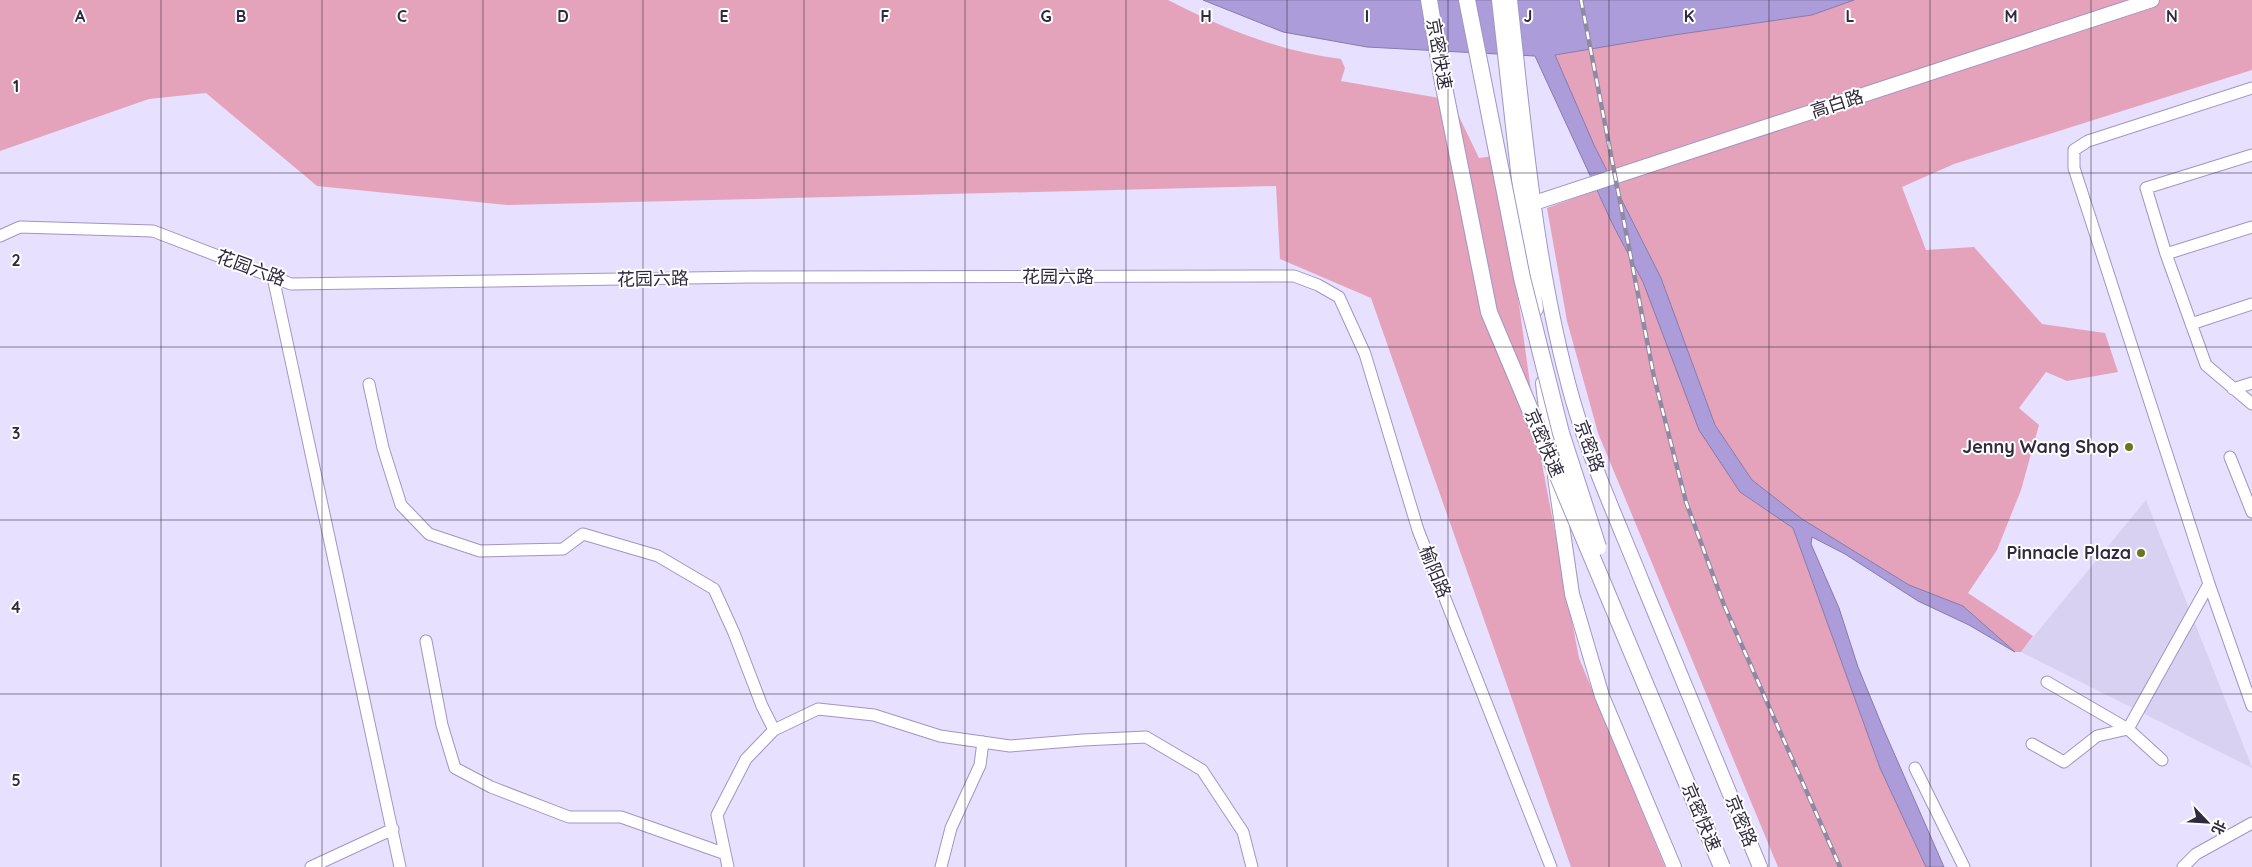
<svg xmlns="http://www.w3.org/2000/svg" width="2252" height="867" viewBox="0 0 2252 867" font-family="Quicksand,'Noto Sans SC',sans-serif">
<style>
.built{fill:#d9d1f2}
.green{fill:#e5a3bb}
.water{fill:#ac9dda;stroke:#867aab}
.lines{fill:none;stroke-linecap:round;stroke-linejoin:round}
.minor-casing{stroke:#a195c4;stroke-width:13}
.major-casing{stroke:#a195c4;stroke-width:16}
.minor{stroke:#fff;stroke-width:11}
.major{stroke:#fff;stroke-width:14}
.rail-casing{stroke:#8f89a2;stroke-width:4.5}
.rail{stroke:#fff;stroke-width:2.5;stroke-dasharray:8;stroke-linecap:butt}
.highway-bridge-casing{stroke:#a195c4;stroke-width:18;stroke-linecap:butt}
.highway-bridge{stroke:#fff;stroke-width:16}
.grid{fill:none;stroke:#2f2a3d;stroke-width:1;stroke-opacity:0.55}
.poi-dot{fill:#6c7621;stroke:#fff;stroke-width:2}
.labels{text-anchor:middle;stroke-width:4;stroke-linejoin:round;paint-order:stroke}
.street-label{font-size:18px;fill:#2f2a3d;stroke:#fff}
.poi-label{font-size:18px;font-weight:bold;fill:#2f2a3d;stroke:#fff;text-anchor:end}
.grid-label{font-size:16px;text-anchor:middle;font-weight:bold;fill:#2f2a3d;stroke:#fff;stroke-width:4;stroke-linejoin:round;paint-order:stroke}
</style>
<rect width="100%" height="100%" fill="#e7e0fe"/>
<path class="built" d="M2146,500L2252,767V768L2021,652Z"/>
<path class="green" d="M0,0H1168C1222,28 1281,52 1341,59L1345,68L1341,81L1451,100L1479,158L1494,156L1515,276L1539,448L1579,658L1665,867H1571L1371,298L1280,259L1276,186L507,205L317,186L206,93L149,99L0,151Z
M1854,0H2252V70L1954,164L1902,187L1926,250L1974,247L2042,324L2105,333L2118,372L2067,381L2046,372L2019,408L2039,425L2021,490L1997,550L1968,593L2033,636L2021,652H2015L1963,606L1909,585L1802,519L1752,480L1715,425L1661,278L1594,145L1555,55L1674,35L1812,15Z
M1596,190L1643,282L1740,492L1793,528L1880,768L1926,867H1778L1598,433L1567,321L1547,208Z"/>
<path class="water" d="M1203,0H1854L1812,15L1674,35L1555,55L1594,145L1661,278L1715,425L1752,480L1802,519L1909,585L1963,606L2015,652L1969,625L1918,601L1845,554L1812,537L1811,544L1839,608L1858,667L1883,728L1944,867H1926L1880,768L1793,528L1740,492L1699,430L1643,282L1612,223L1535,56L1367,47L1283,32Z"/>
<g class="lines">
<defs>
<path id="minor" d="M2252,88L2088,141L2074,150V168L2209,584L2252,706
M2252,155L2146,188L2166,254L2206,365L2252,404
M0,236L20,227L153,231L291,284L751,277L1294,276L1318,285L1339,297L1365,354L1418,530L1551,867
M2166,254L2252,227
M273,277L400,867
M2191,324L2252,304
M369,384L383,448L401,505L429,534L480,551L563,549L583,534L658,556L714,589L734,633L762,706L774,730
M2233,389L2252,383
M2230,457L2252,512
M426,641L442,725L455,768L491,787L569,817H621L723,853
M2047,682L2128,729L2162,760
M2032,744L2064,762L2097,736L2128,729L2209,584
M1915,768L1964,867
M311,867L393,829
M728,867L717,815L746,759L774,730L818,709L874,715L940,736L1010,746L1083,740L1146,737L1202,770L1243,832L1252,867
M941,867L951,828L980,765L983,742
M2183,867L2196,854L2252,823"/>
<path id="major" d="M1499,0L1522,207L1536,309
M1510,0C1525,135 1536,270 1573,401C1591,463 1619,524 1643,584C1682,678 1721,773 1760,867
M1525,206L2152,0
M1543,383L1551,451
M1555,477L1572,594L1602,696L1674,867"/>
</defs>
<use href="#minor" class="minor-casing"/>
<use href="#major" class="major-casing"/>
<use href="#minor" class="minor"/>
<use href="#major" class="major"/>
<defs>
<path id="rail" d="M1581,0L1654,377L1686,502L1724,605L1840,867"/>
</defs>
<use href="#rail" class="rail-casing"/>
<use href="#rail" class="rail"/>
<defs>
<path id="highway-bridge" d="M1429,0L1442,77L1489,312L1722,867
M1467,0L1522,278L1561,433L1598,547"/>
</defs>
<use href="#highway-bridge" class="highway-bridge-casing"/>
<use href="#highway-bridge" class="highway-bridge"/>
</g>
<path class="grid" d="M161,0V867M322,0V867M483,0V867M643,0V867M804,0V867M965,0V867M1126,0V867M1287,0V867M1448,0V867M1609,0V867M1769,0V867M1930,0V867M2091,0V867M0,173H2252M0,347H2252M0,520H2252M0,694H2252"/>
<g class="poi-dot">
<circle cx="2129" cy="447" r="5"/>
<circle cx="2141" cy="553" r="5"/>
</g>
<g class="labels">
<g class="street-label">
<text transform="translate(1439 54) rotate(80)" y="6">京密快速</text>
<text transform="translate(1837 104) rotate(-18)" y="6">高白路</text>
<text transform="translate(251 268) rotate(20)" y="6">花园六路</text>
<text x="1058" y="283">花园六路</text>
<text transform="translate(653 279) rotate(-1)" y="6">花园六路</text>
<text transform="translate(1544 443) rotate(67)" y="6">京密快速</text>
<text transform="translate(1589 446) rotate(70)" y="6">京密路</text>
<text transform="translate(1435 572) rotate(68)" y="6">榆阳路</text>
<text transform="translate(1701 817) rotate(67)" y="6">京密快速</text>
<text transform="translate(1741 821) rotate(68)" y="6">京密路</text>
</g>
<g class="poi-label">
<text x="2119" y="453">Jenny Wang Shop</text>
<text x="2131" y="559">Pinnacle Plaza</text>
</g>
</g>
<g class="grid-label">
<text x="80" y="22">A</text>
<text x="241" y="22">B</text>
<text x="402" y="22">C</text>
<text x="563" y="22">D</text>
<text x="724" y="22">E</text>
<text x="885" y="22">F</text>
<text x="1046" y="22">G</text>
<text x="1206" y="22">H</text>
<text x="1367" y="22">I</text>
<text x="1528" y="22">J</text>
<text x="1689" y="22">K</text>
<text x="1850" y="22">L</text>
<text x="2011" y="22">M</text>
<text x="2172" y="22">N</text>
<text x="16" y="92">1</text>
<text x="16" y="266">2</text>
<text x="16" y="439">3</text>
<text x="16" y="613">4</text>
<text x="16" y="786">5</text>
</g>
<g transform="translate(2207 822) rotate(115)" stroke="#ffffff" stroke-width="4" paint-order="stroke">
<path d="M0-4L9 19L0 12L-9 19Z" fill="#2f2a3d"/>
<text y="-8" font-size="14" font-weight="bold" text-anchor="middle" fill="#2f2a3d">北</text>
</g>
</svg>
